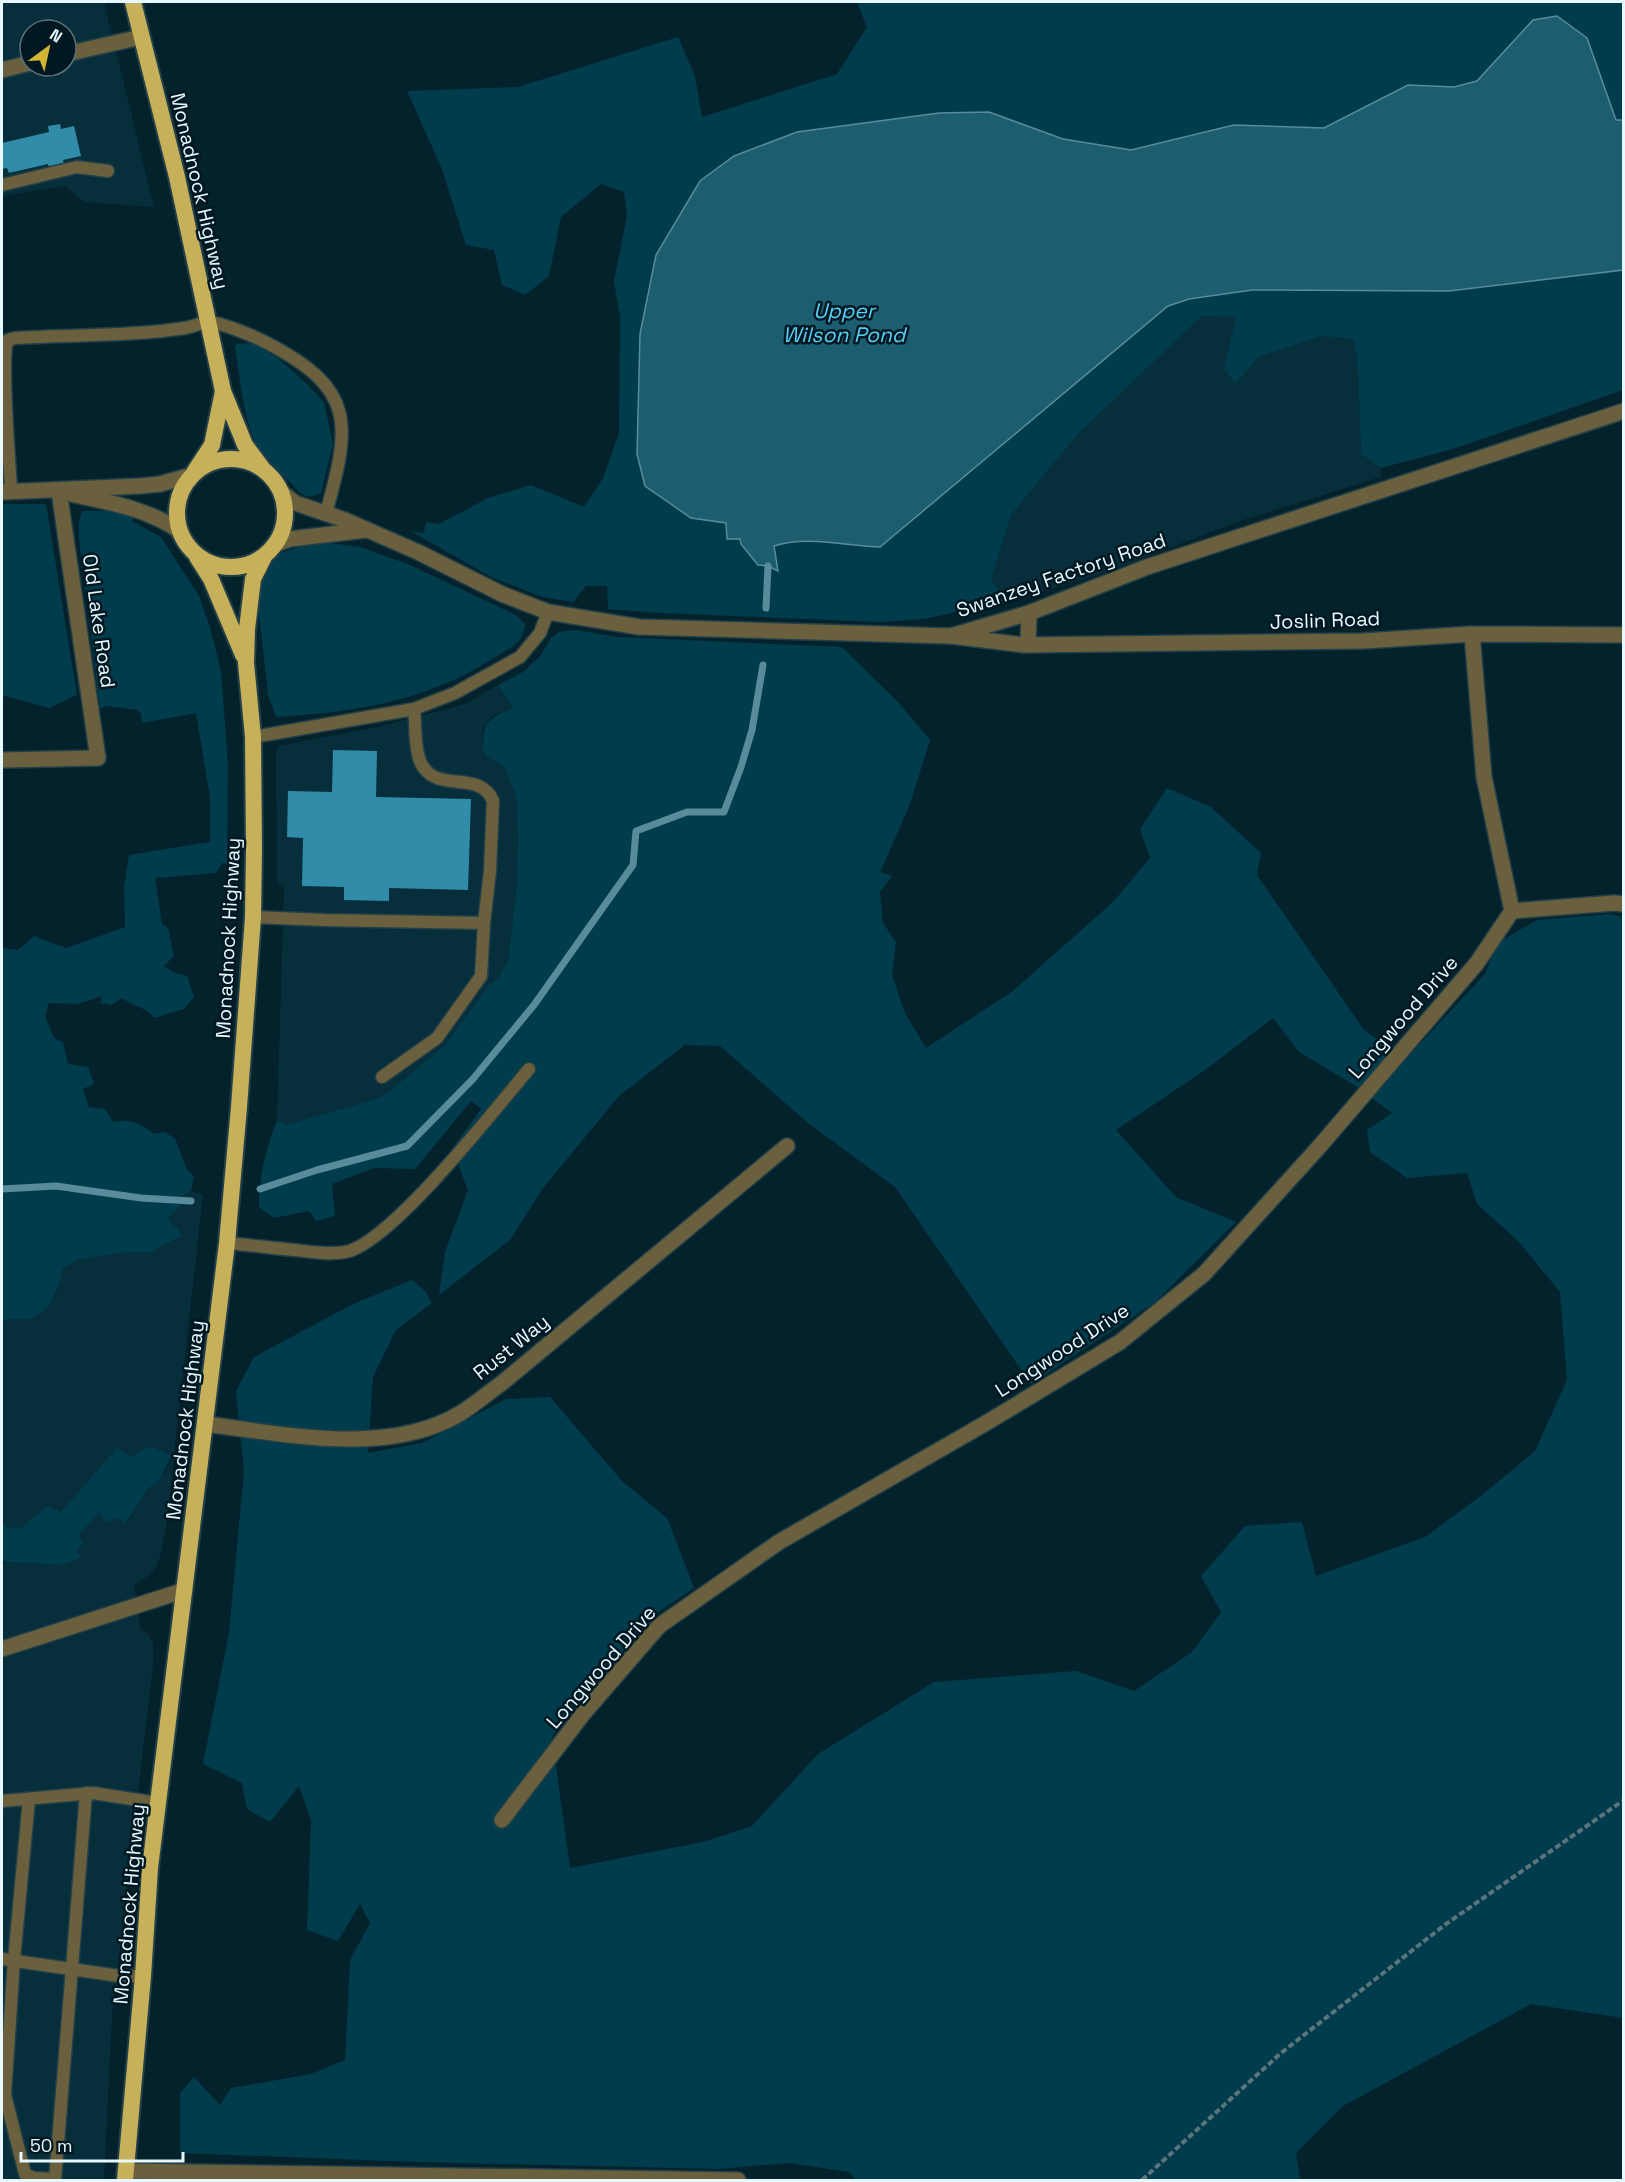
<svg xmlns="http://www.w3.org/2000/svg" width="1625" height="2182" viewBox="0 0 1625 2182" font-family="'Space Grotesk',sans-serif">
<style>
.built{fill:#072f3b;fill-rule:evenodd}
.green{fill:#003c4c}
.water{fill:#1c5d70;stroke:#598c9b;stroke-width:1.5}
.lines{fill:none;stroke-linecap:round;stroke-linejoin:round}
.stream{stroke:#598c9b;stroke-width:7}
.building{fill:#308ca8}
.service-casing{stroke:#234049;stroke-width:15}
.minor-casing{stroke:#234049;stroke-width:18}
.tertiary-casing{stroke:#234049;stroke-width:18}
.trunk-casing{stroke:#234049;stroke-width:20}
.path{stroke:#5c757d;stroke-width:4;stroke-dasharray:6 3;stroke-linecap:butt}
.service{stroke:#6a603d;stroke-width:12}
.minor{stroke:#6a603d;stroke-width:15}
.tertiary{stroke:#6a603d;stroke-width:15}
.trunk{stroke:#c6b05a;stroke-width:16}
.labels{text-anchor:middle;stroke-width:5;stroke-linejoin:round;paint-order:stroke}
.street-label{font-size:20px;fill:#e7f8ff;stroke:#001821}
.water-label{font-size:21px;font-style:italic;fill:#58cff5;stroke:#001821}
</style>
<rect width="100%" height="100%" fill="#03222b"/>
<path class="built" d="M2,2H104L154,207L84,202L65,186L2,196ZM30,30H66V66H30Z
M1202,316H1236L1224,369L1235,384L1259,357L1324,336L1354,339L1358,370L1361,454L1381,468V477L1243,520L1098,575L1007,601L991,580L1011,515L1078,434Z
M498,685L513,708L492,716L482,732L483,751L491,760L504,766L516,797L518,839L516,893L508,961L498,978L489,985L444,1046L382,1097L286,1125L277,1120L284,885L277,883L276,750L278,746L377,727L465,704Z
M191,1191L203,1195L166,1526L161,1554L156,1567L150,1575L134,1585L140,1629L149,1635L153,1643V1665L112,2016L104,2180H2V1567L6,1562L61,1565L81,1558L77,1552L84,1541L78,1536L101,1511L127,1523L148,1489L160,1480L173,1458L151,1446L74,1499L61,1512L47,1506L21,1529L8,1527L2,1523V1320L27,1319L56,1296L63,1269L79,1259L120,1253L152,1252L161,1244L174,1242L182,1236L177,1228L167,1219L180,1206V1197Z"/>
<path class="green" d="M857,2H1623V390L1456,448L1381,468L1361,454L1358,370L1354,339L1323,336L1259,357L1235,384L1224,369L1236,317L1202,316L1078,434L1011,515L991,580L1007,601L924,619L880,622L660,613L608,609L607,586H586L573,602L542,597L493,578L410,531L424,533L426,522L439,524L488,498L531,485L584,507L603,478L619,433L620,317L614,281L627,216L624,192L601,184L561,217L549,276L525,295L502,285L494,250L466,245L442,169L407,91L518,87L678,37L695,76L702,117L837,74L867,27Z
M252,343L279,359L308,385L324,402L333,444L321,493C305,501 301,494 290,482C277,470 261,455 254,439C242,411 240,377 235,347L237,344Z
M2,504H46L77,695L49,708L2,695Z
M82,511H112L134,515L132,521L161,537L199,596L210,627L221,671L228,765L227,864L222,863L216,873L155,878L162,924L168,928L174,956L164,966L175,973L187,976L194,997L184,1009L154,1018C146,1007 133,1006 122,998L112,1005L100,1003L102,996L78,1004L49,1003L45,1016L54,1038L63,1042L68,1064L88,1067L94,1084L83,1089L89,1107L105,1109L113,1122C130,1118 142,1124 154,1134L164,1132L175,1138L187,1170L194,1176L191,1191L180,1197V1206L167,1219L177,1228L182,1236C172,1244 162,1243 152,1252L120,1253L79,1259L63,1269C58,1290 51,1316 25,1319C17,1320 10,1319 2,1320V948L18,950L34,936L66,948L125,927L124,887L129,855L210,842V797L196,713L142,723L141,714L138,710L108,706L100,708L79,539V521Z
M330,543L360,547L408,564L516,615L525,624C524,644 508,649 492,659C424,702 355,712 276,717L268,695L258,604L262,582L271,563L281,553L305,545Z
M576,630L617,637L842,647L898,702L930,740L909,807L880,872L892,876L880,892L883,923L896,942L892,975L905,1013L926,1048L1013,991L1113,902L1150,858L1140,829L1167,788L1211,807L1261,853L1257,875L1364,1030L1406,1059L1485,974L1497,943L1537,920L1609,914L1623,917V2018L1531,2004L1343,2106L1296,2153L1300,2180H856L849,2172L789,2163L718,2169L417,2162L180,2153V2093L194,2077L220,2105L231,2088L311,2074L345,2060L350,1960L370,1923L360,1904L338,1941L307,1930L311,1820L299,1786L270,1822L247,1809L242,1783L203,1764L229,1633L244,1471L236,1391L254,1357L355,1303L412,1280L425,1291L432,1303L396,1330L373,1377L368,1453L422,1443L506,1399L550,1397L622,1481L667,1518L694,1588L651,1617L552,1736L570,1868L703,1842L752,1826L818,1754L934,1682L1076,1671L1134,1691L1192,1652L1221,1612L1201,1576L1245,1526L1302,1522L1316,1576L1425,1537L1482,1495L1535,1451L1567,1380L1560,1292L1518,1241L1477,1204L1467,1173L1407,1178L1370,1152L1367,1130L1392,1113L1354,1085L1299,1052L1273,1018L1208,1068L1116,1130L1176,1197L1236,1222L1154,1303L1031,1384L895,1187L808,1123L720,1046L685,1045L619,1096L543,1188L510,1240L439,1295L445,1252L468,1190L452,1149L481,1109L471,1101L415,1169L374,1168L332,1184L335,1216L316,1221L309,1211L274,1218L259,1207C259,1175 266,1149 277,1120L286,1125L382,1097L444,1046L489,985L498,978L508,961L516,893L518,839L516,797L504,766L491,760L483,751C482,723 488,718 513,708L498,685L523,672L541,655L551,638L559,632Z
M151,1446L171,1456L160,1480L148,1489L126,1523L117,1518L106,1523L100,1512L78,1536L84,1541L77,1552L81,1558L61,1565L6,1562L2,1560V1523L8,1527L21,1528L47,1506L61,1512L117,1448L131,1457Z"/>
<path class="water" d="M1557,16L1587,38L1616,120H1623V270L1449,291L1252,290L1189,299L1168,306L880,547C846,546 806,535 774,546L778,571L768,566L758,565L741,544L740,539H727L726,523L691,518L645,486L637,454L640,334L656,255L700,181L734,156L797,132L939,113L989,112L1063,139L1131,150L1234,125L1324,128L1408,85L1454,87L1477,81L1533,20Z"/>
<g class="lines">
<path class="stream" d="M766,608L768,566
M2,1189L56,1186L141,1198L191,1201
M260,1189L317,1170L407,1146L473,1079L534,1005L633,865L636,831L687,812H724L741,767L752,730L763,665"/>
</g>
<path class="building" d="M60,124L61,129L74,126L81,156L63,160L64,165L49,168L48,164L9,173L7,168L2,169V143L49,132L48,126Z
M333,750L377,751L376,797L471,799L468,890L389,888V901L344,900V887L302,886L303,838L287,837L288,791L332,792Z"/>
<g class="lines">
<defs>
<path id="service" d="M2,185L77,167L108,171
M11,491C10,466 0,355 8,340L15,338C64,335 113,336 162,331C170,330 177,329 185,328C192,327 200,323 207,322C218,321 256,337 267,343C356,389 351,424 326,513
M414,709C416,725 414,746 420,761C434,796 480,768 493,801L490,871L484,923
M253,737L414,709L455,693L520,657L540,633L548,612
M253,917L324,920L484,923L481,976L437,1038L382,1077
M227,1243C250,1245 272,1248 295,1250C312,1252 329,1255 345,1252C390,1244 496,1108 529,1069
M29,1799L14,1960L5,2095L25,2174L34,2178L55,2179
M2,1801L93,1793L158,1803
M2,1959L119,1976H143
M55,2180L86,1793"/>
<path id="minor" d="M66,54L141,37
M2,70L30,63
M951,636L1024,645L1363,641L1472,634L1624,635
M1028,644L1029,613
M2,760L98,758L59,491
M1512,911L1614,903L1624,904
M205,1424C285,1434 389,1457 461,1413C475,1404 488,1393 502,1383L787,1146
M2,1649L185,1590
M502,1820L583,1714L659,1626L779,1542L986,1423L1120,1342L1204,1274L1319,1147L1477,963L1512,911L1484,777L1472,634
M125,2171L738,2180"/>
<path id="tertiary" d="M2,492L140,486L160,484L192,475
M281,492L295,503L345,520L420,553L502,594L548,612L639,627L951,636L1029,613L1147,567L1624,411
M71,494C110,503 147,508 181,532
M276,544L290,539L366,530"/>
<path id="trunk" d="M133,2L177,177L223,391L245,445L263,469
M177 513a54 54 0 1 1 108 0a54 54 0 1 1-108 0Z
M195,471L212,445L223,391
M197,557L211,579L243,655
M125,2180L143,1976L150,1868L227,1243L239,1107L253,917L254,850L253,737L246,663L247,629L253,579L265,555"/>
</defs>
<use href="#service" class="service-casing"/>
<use href="#minor" class="minor-casing"/>
<use href="#tertiary" class="tertiary-casing"/>
<use href="#trunk" class="trunk-casing"/>
<path class="path" d="M1142,2180L1281,2053L1446,1924L1624,1800"/>
<use href="#service" class="service"/>
<use href="#minor" class="minor"/>
<use href="#tertiary" class="tertiary"/>
<use href="#trunk" class="trunk"/>
</g>
<g class="labels">
<g class="street-label">
<text transform="translate(200 191) rotate(77)" y="7">Monadnock Highway</text>
<text transform="translate(1061 575) rotate(-19)" y="7">Swanzey Factory Road</text>
<text transform="translate(1325 620) rotate(-2)" y="7">Joslin Road</text>
<text transform="translate(99 621) rotate(82)" y="7">Old Lake Road</text>
<text transform="translate(228 938) rotate(-87)" y="7">Monadnock Highway</text>
<text transform="translate(1403 1017) rotate(-49)" y="7">Longwood Drive</text>
<text transform="translate(511 1347) rotate(-39)" y="7">Rust Way</text>
<text transform="translate(1062 1350) rotate(-33)" y="7">Longwood Drive</text>
<text transform="translate(185 1420) rotate(-83)" y="7">Monadnock Highway</text>
<text transform="translate(601 1667) rotate(-49)" y="7">Longwood Drive</text>
<text transform="translate(129 1904) rotate(-85)" y="7">Monadnock Highway</text>
</g>
<g class="water-label">
<text x="844" y="318">Upper<tspan x="844" dy="24">Wilson Pond</tspan></text>
</g>
</g>
<rect width="1625" height="2182" fill="none" stroke="#e7f8ff" stroke-width="6"/>
<g transform="translate(48 48) rotate(33)"><circle r="28" fill="#001821" stroke="#5c727a" stroke-width="1.5"/>
<path d="M0-4.5L10 22L0 15L-10 22Z" fill="#d4b635"/>
<text y="-9" font-size="16" font-weight="bold" text-anchor="middle" fill="#e7f8ff">N</text>
</g>
<path d="M21 2152v9h162v-9" fill="none" stroke="#e7f8ff" stroke-width="3"/>
<text x="30" y="2152" font-size="18" fill="#e7f8ff" stroke="#001821" stroke-width="4.5" paint-order="stroke">50 m</text>
</svg>
